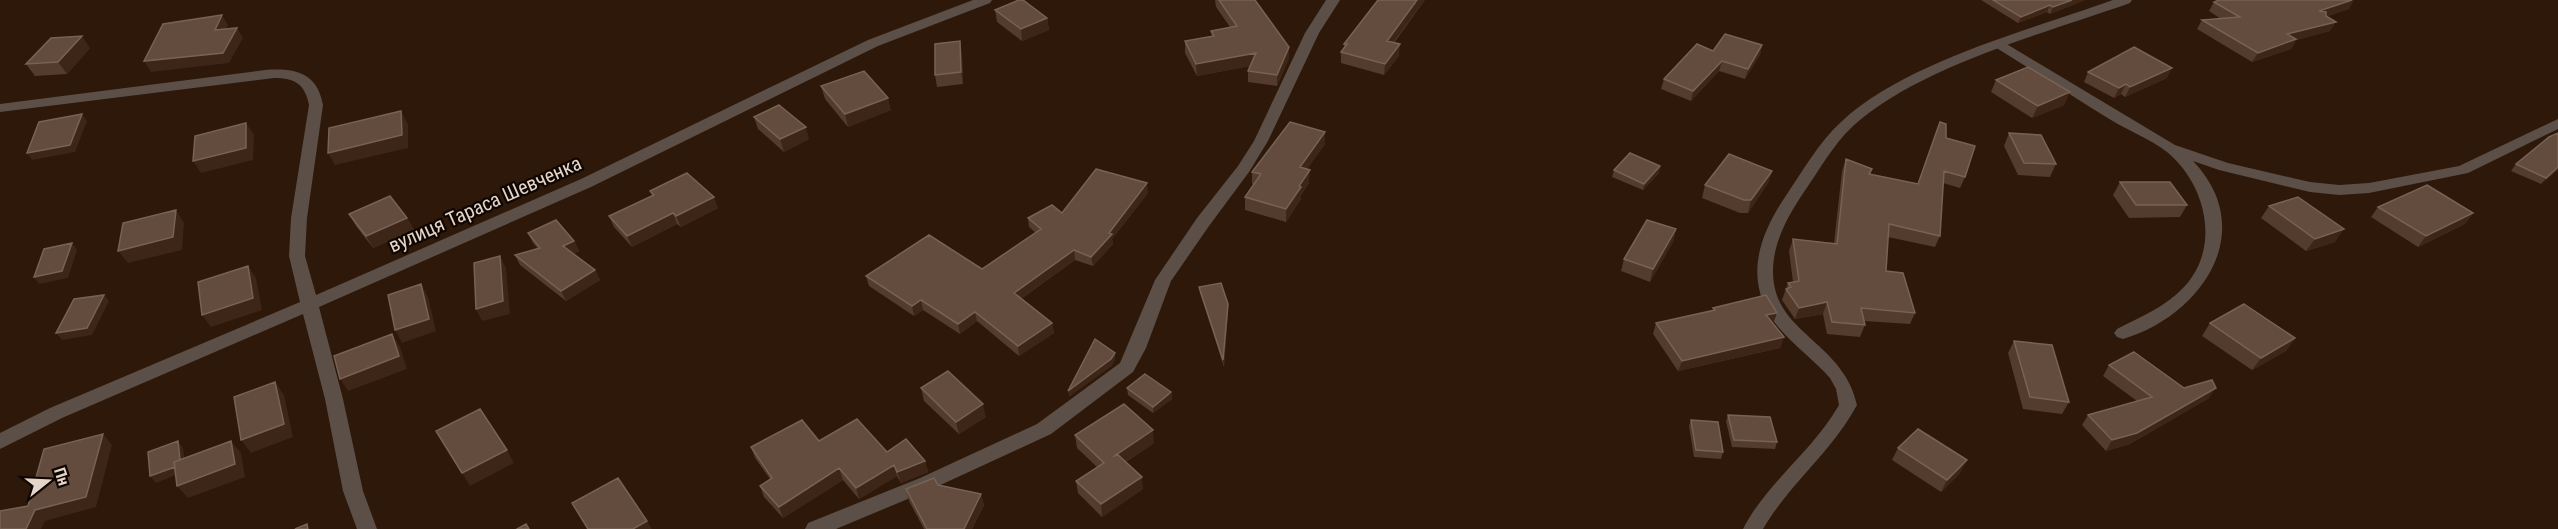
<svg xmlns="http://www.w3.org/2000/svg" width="2558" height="529" viewBox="0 0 2558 529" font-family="'Roboto Condensed',sans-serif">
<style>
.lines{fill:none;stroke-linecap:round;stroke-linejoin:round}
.service{fill:#5b4f48;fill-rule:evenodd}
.minor{fill:#5b4f48;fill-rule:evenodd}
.wall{fill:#533c2d}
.shaded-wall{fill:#3d2617}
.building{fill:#634c3e;stroke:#776254;stroke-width:1.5}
.labels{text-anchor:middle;stroke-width:4.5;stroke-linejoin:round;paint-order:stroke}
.street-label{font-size:20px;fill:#e4d5cb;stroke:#0f0602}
</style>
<rect width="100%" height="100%" fill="#2d1809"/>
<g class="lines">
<path class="service" d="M2000,40L2175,145L2228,163L2310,182L2339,185L2369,183L2459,166L2558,119V129L2468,173L2369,193L2339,195L2310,192L2219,170L2193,161C2260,231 2201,316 2123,339L2117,337L2114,333L2117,329C2140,317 2165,307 2183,288C2222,248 2206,184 2167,152C2150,139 2129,131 2111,120C2072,96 2034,71 1995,47L1993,44L1995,41Z"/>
<path class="minor" d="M973,0H992L990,3L878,46L591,187L319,307L343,399L363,491L377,529H357L343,491L325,399L303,314L62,418L0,449V433L50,408L300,302L289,256L291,218L309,105C305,84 295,78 274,78L0,112V104L265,70C295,68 317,72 323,105L307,218L305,256L316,295L581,179L868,40Z
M1326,0H1340L1319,33L1268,141L1249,172L1209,226L1171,281L1146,348L1133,372L1051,434L934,488L836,529H805L808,523L920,478L1037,424L1120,363L1155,280L1197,218L1238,166L1254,141L1305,33Z
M2113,0H2132L2130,3C2046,33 1919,66 1853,126C1833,145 1820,169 1804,192C1785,220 1767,253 1775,289C1786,335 1845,348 1857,405C1831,453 1790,483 1763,529H1743C1767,482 1813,451 1839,405L1836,389L1830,378C1809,354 1776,334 1764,304C1747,265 1765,226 1787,194C1804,169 1819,142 1841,122C1905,62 2030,30 2113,0Z"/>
</g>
<path class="wall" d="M1215,0H1255L1289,58L1277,86L1248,82V71L1250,66L1197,76L1185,53V41L1212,36L1211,31L1230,27L1216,7Z
M1425,0L1394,43L1399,56L1384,75L1341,63V52L1344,49V44Z
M1981,0H2085L2050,14L2047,12L2018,23Z
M2214,2L2349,9L2327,16L2330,31L2296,40L2291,49L2252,62L2197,29L2202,20L2221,19L2209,11Z
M995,10L1047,18L1049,30L1022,41L997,22Z
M1762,45L1760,55L1745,79L1719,71L1691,101L1661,89L1664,79L1713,51Z
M90,48L67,74L35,76L26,64Z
M962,53L963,84L937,87L935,75Z
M2088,72L2167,78L2125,97L2121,94L2114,98L2084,82Z
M1996,80L2070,92L2064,105L2032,118L1991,92Z
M821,86L891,110L848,127L825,99Z
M754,117L809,139L784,152L758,129Z
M1940,122L1946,138L1965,177L1960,188L1943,183L1940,236L1935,247L1888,237L1886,271L1915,313L1910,324L1864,321L1865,325L1860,337L1827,334L1823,314L1795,319L1782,300L1788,283L1793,282L1789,251L1793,239L1834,243L1842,171L1846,159L1872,169L1870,174L1918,184Z
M1325,132V144L1307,169L1309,183L1301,195V199L1286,222L1245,210V197L1254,184H1252V172Z
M2009,133L2056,164L2050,177L2018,175L2004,146Z
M2516,164L2558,170L2541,184L2511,171Z
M1660,166L1659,173L1643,190L1612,177L1614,170Z
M1772,171L1768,183L1748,213H1740L1702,198L1705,185Z
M2120,182L2187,205L2180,217L2129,218L2113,195Z
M650,191L718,208L681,227L677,224L632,247L614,227L609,216L652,196Z
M1148,193L1112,239L1113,244L1093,266L1075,260L1021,299L1052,323L1054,333L1019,356L977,321L960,334L923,310L914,316L869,286L866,276L982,269L1036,233L1029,227L1028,218L1062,213Z
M2269,206L2335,242L2306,251L2261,218Z
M2378,207L2473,213L2465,224L2418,247L2371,217Z
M349,214L407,218L414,230L373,248L356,226Z
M1676,229L1673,242L1650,282L1621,271L1624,259Z
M528,233L574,241L579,251L573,254L595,270L600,280L566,301L520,265L515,255L538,249L533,243Z
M1199,287L1228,311L1224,367L1200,293Z
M1713,308L1773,324L1784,337L1780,348L1678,371L1653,334L1656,323L1712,311Z
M2210,323L2295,338L2286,351L2252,370L2202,336Z
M2014,341L2069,402L2062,414L2023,409L2008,353Z
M2109,365L2184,388L2209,398L2130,444L2106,451L2082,425L2088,415L2137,401L2103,376Z
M921,388L986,417L959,434L924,401Z
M1127,388L1171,392L1172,399L1153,413L1128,395Z
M1728,415L1777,442L1775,449L1732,447L1726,421Z
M1691,420L1723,452L1721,459L1694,457L1689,426Z
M1075,435L1154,443L1126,462L1143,489L1102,517L1078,493L1076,481L1097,467L1077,448Z
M819,441L887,452L925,461L928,472L901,483L897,476L859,499L843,480L783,518L764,497L760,486L770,479L755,458L751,447Z
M1898,448L1960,473L1941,492L1892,460Z
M938,485L981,494L984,505L972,529H924L909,501L906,489Z"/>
<path class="shaded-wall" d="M1417,0H1425L1386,52L1387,41Z
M2072,0H2085L2050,14L2053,7Z
M2352,0H2354L2349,9L2313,20L2319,11Z
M2050,5L2047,12L2018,23L2021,17Z
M222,15L228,25L221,40L215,30Z
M1047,18L1049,30L1022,41L1021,29Z
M2336,22L2330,31L2296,40L2291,49L2252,62L2258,53L2287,34Z
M237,28L243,38L229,63L151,72L144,61Z
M82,36L90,48L67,74L58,62Z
M960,41L962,53L963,84L961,72Z
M1400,44L1399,56L1384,75L1385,64Z
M1762,45L1760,55L1745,79L1748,69Z
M1289,47V58L1277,86V75Z
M1256,53V65L1197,76L1196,64Z
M1722,61L1719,71L1691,101L1693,91Z
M2172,68L2167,78L2125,97L2130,87Z
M2126,84L2121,94L2114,98L2119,88Z
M2070,92L2064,105L2032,118L2038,106Z
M888,98L891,110L848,127L845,114Z
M401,111L408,124V148L335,165L328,153Z
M82,114L87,121L75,152L32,160L27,153Z
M246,123L254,135L253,160L201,173L193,161Z
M806,127L809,139L784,152L780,139Z
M1325,132V144L1299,180L1300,167Z
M1660,166L1659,173L1643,190L1644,184Z
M2558,167V170L2541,184L2546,178Z
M1310,170L1309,183L1301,195V199L1286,222V209L1299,186Z
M1772,171L1768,183L1748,213L1751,200Z
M1147,183L1148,193L1112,239L1113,244L1093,266L1091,257Z
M714,197L718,208L681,227L676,216Z
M176,210L184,223L182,250L128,263L118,251Z
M673,213L677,224L632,247L627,236Z
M2473,213L2465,224L2418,247L2426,236Z
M407,218L414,230L373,248L366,236Z
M1676,229L1673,242L1650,282L1653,269Z
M2344,229L2335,242L2306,251L2315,239Z
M574,241L579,251L568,256L563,246Z
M72,243L77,250L68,278L39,284L34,277Z
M1074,250L1075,260L1015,303L1014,293Z
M500,256L506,268L510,314L482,321L476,309Z
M248,266L256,278L262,310L211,327L202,315Z
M595,270L600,280L566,301L561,291Z
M421,284L428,297L436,331L402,343L395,330Z
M104,295L109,301L92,335L62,340L56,333Z
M921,300L923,310L914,316L912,306Z
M1827,302L1823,314L1795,319L1799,308Z
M1228,304V311L1224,367L1223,360Z
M975,312L977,321L960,334L958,324Z
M1777,313L1773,324L1766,315Z
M1052,323L1054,333L1019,356L1018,346Z
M392,334L400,347L407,369L348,391L340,379Z
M1784,337L1780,348L1678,371L1682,361Z
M2295,338L2286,351L2252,370L2261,358Z
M1115,353V359L1112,366L1069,397L1068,391Z
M275,382L284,395L293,437L251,453L241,440Z
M2216,388L2209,398L2130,444L2106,451L2112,440Z
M1171,392L1172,399L1153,413V407Z
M983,404L986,417L959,434L956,422Z
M1153,430L1154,443L1115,469L1113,457Z
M103,434L112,445L96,507L45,521L41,529H26L35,510Z
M178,441L183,448L186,471L156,483L150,476Z
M231,441L241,453L245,477L188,498L177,486Z
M507,450L514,463L470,486L462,473Z
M1967,460L1960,473L1941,492L1947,480Z
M925,461L928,472L901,483L897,472Z
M894,465L897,476L859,499L856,488Z
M839,468L843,480L783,518L779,507Z
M1142,477L1143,489L1102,517L1101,504Z
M981,494L984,505L972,529H964Z
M647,521L652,529H633Z"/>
<path class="building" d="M1019,0H1023L1047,18L1021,29L995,10Z
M1219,0H1255L1289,47L1277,75L1248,71L1256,53L1196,64L1185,41L1214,36L1211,31L1237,26Z
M1378,0H1417L1387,41L1400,44L1385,64L1341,52L1347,44H1344Z
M1993,0H2072L2053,7L2050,5L2021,17Z
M2219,0H2352L2319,11L2326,12V16L2336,22L2287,34L2296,39L2258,53L2202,20L2240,17L2214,2Z
M222,15L215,30L237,28L223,53L144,61L163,24Z
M1725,34L1762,45L1748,69L1722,61L1693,91L1664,79L1697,44L1713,51Z
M82,36L58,62L26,64L51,38Z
M960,41L961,72L935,75V44Z
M2134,47L2172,68L2130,87L2126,84L2119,88L2088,72Z
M2028,67L2070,92L2038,106L1996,80Z
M864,71L888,98L845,114L821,86Z
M779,105L806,127L780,139L754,117Z
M401,111L402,135L328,153L329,128Z
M82,114L70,145L27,153L39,122Z
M1290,122L1325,132L1300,167L1310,170L1299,186L1301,187L1286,209L1245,197L1261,174L1252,172Z
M1940,122L1946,124V138L1975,146L1965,177L1944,171L1940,236L1889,224L1886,271L1903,273L1915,313L1861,308L1865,325L1832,322L1827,302L1799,308L1786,289L1791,287L1788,283L1799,281L1793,239L1837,244L1846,159L1872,169L1869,174L1918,184Z
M246,123V148L193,161L195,136Z
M2009,133L2041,135L2056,164L2024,163Z
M2558,133V167L2546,178L2516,164L2549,137Z
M1630,153L1660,166L1644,184L1614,170Z
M1729,154L1772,171L1751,200H1744L1705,185Z
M1096,169L1147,183L1109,233L1112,234L1091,257L1074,250L1014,293L1052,323L1018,346L975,312L958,324L921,300L912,306L866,276L929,235L982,269L1041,229L1028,218L1052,205L1062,213Z
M687,173L714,197L676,216L673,213L627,236L609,216L654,195L650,191Z
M2120,182H2170L2187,205H2136Z
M2427,185L2473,213L2426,236L2378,207Z
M390,196L407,218L366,236L349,214Z
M2298,197L2344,229L2315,239L2269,206Z
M176,210L173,237L118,251L123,223Z
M556,220L574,241L563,246L595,270L561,291L515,255L540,248L528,233Z
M1647,220L1676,229L1653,269L1624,259Z
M72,243L62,271L34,277L44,249Z
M500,256L503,301L476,309L474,263Z
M248,266L253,298L202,315L198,282Z
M1221,283L1228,304L1223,360L1199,287Z
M421,284L429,319L395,330L388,295Z
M104,295L87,328L56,333L74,299Z
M1766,295L1777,313L1766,315L1784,337L1682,361L1656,323L1715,310L1713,308Z
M2244,304L2295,338L2261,358L2210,323Z
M392,334L399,356L340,379L334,356Z
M1095,339L1115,353L1111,359L1068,391Z
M2014,341L2052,345L2069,402L2030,397Z
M2134,352L2184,388L2212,380L2216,388L2137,433L2112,440L2088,415L2152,397L2109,365Z
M948,371L983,404L956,422L921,388Z
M1145,374L1171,392L1153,407L1127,388Z
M275,382L284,424L241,440L234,397Z
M1124,404L1153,430L1113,457L1117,454L1142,477L1101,504L1076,481L1104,463L1075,435Z
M480,409L507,450L462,473L436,431Z
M1728,415L1770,417L1777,442L1734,440Z
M857,419L887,452L906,439L925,461L897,472L894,465L856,488L839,468L779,507L760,486L772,478L751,447L802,420L819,441Z
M1691,420L1718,422L1723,452L1696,450Z
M1918,429L1967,460L1947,480L1898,448Z
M103,434L86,497L35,510L26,529H0V511L28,506L44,449Z
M178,441L180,460L174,462L175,467L150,476L148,452Z
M231,441L235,464L177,486L174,462Z
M618,478L647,521L633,529H588L572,503Z
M934,478L938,485L981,494L964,529H927L906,489Z
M307,524L308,529H295Z
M526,524L529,529H517Z"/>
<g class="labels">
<g class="street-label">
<text transform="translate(485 204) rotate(-24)" y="7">вулиця Тараса Шевченка</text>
</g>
</g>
<g transform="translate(48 481) rotate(72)" stroke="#0f0602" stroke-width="4.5" paint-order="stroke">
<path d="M0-4.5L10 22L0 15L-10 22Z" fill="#e4d5cb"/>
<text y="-9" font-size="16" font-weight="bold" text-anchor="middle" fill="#e4d5cb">Пн</text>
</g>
</svg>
